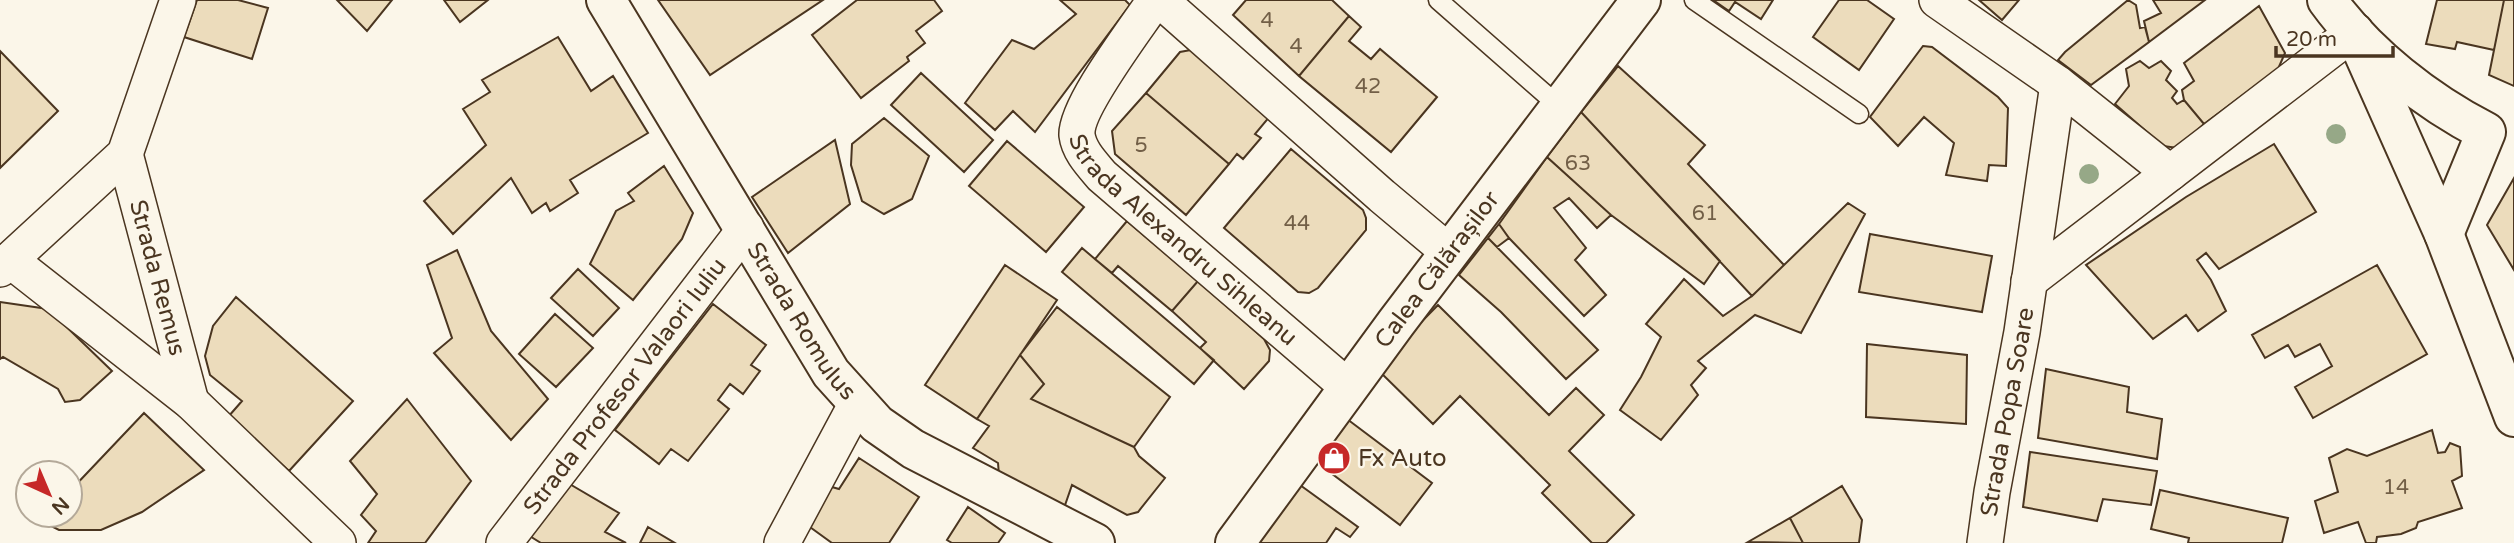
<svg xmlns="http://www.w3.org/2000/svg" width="2514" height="543" viewBox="0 0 2514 543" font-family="'Varela Round',sans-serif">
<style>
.building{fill:#ecdcbc;stroke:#4a3520;stroke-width:2}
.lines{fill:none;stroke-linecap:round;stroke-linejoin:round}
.lane-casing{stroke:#4a3520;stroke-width:21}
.street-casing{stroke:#4a3520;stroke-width:38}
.secondary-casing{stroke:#4a3520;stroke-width:42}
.lane{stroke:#fbf6e9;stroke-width:18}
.street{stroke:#fbf6e9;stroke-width:35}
.secondary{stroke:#fbf6e9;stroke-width:38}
.tree{fill:#96a887}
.labels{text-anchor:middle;stroke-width:5;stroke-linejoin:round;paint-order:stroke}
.number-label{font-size:21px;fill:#725f47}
.street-label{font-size:24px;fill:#4a3520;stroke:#fbf6e9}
.poi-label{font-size:24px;fill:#4a3520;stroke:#fbf6e9;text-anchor:start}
</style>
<rect width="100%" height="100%" fill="#fbf6e9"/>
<path class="building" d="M197,0H238L268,8L252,59L184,37Z
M337,0H392L367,31Z
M444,0H488L460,22Z
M658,0H823L710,75Z
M857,0H934L942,11L916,31L925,43L907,57L909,61L861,98L812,35Z
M1060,0H1125L1130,5L1035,132L1013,111L995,130L965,103L1012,40L1034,49L1076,14Z
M1246,0H1332L1349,16L1299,76L1233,15Z
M1713,0H1773L1761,19L1735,2L1729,11Z
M1839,0H1867L1894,19L1859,70L1813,37Z
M1979,0H2019L2002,20Z
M2128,0L2136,5L2140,28L2145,27L2149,42L2091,85L2058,60L2065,52Z
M2153,0H2205L2149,42L2144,21L2161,13Z
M2437,0H2504L2494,50L2457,42L2455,49L2426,44Z
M2504,0H2514V86L2489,75Z
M2259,6L2285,53L2278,69L2204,124L2184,100L2182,90L2194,81L2184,63Z
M1349,16L1361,27L1349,41L1371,59L1380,49L1437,97L1391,152L1299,76Z
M558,37L591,91L613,76L648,133L570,180L578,193L550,211L546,203L532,213L511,178L453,234L424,201L486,145L463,109L490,92L482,80Z
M1923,46L1932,47L1998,97L2008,108L2006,166L1989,165L1987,181L1946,175L1954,143L1924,117L1898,146L1870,117Z
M1196,49L1271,115L1255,134L1261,138L1243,159L1237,154L1229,164L1146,93L1180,52Z
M0,51L58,111L0,168Z
M2140,61L2149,68L2161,61L2171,71L2166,80L2177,91L2172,98L2177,104L2184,100L2204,124L2178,148L2163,146L2115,104L2129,86L2126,69Z
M1618,66L1705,145L1688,164L1784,265L1752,296L1581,112Z
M921,73L993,140L964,172L891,105Z
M1146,93L1229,164L1186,215L1115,154L1112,131Z
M1581,112L1720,261L1704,284L1611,215L1547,157Z
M884,118L929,156L912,199L884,214L862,201L851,165L852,144Z
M835,140L850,204L788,253L752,197Z
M1007,141L1084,207L1046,252L969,186Z
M2274,144L2316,212L2219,269L2206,253L2197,260L2211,280L2226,311L2198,331L2186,315L2153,339L2086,265L2186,197Z
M1291,149L1363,210L1366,218V230L1318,288L1309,293L1298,292L1224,228Z
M1547,157L1611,215L1597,228L1569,198L1554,208L1586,248L1575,260L1606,295L1584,316L1509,238L1499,224Z
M664,166L693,213L682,239L633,300L590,264L616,211L634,201L628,193Z
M2514,178V270L2487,225Z
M1848,203L1865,214L1801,333L1755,315L1698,361L1706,368L1691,385L1698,395L1661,440L1620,410L1641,377L1661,337L1646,324L1684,279L1723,316L1752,296Z
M1127,221L1198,281L1172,311L1118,266L1112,273L1095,259Z
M1499,224L1509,238L1497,247L1488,238Z
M1870,234L1992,256L1982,312L1859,292Z
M1488,238L1598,350L1566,379L1501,312L1459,275Z
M1082,248L1214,360L1194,384L1062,272Z
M457,250L491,331L548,399L511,440L434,353L452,338L427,265Z
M1005,265L1057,300L977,419L925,385Z
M2377,265L2427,354L2313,418L2295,387L2332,366L2320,344L2295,357L2288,345L2265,358L2252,335Z
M578,269L619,308L593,336L551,298Z
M1198,281L1264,339L1270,350L1269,361L1244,389L1200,348L1206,342L1172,311Z
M236,297L353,401L289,471L228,417L242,401L210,375L205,356L213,326Z
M0,302L48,309L112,371L80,400L65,402L58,389L3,357L0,359Z
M713,304L766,345L751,365L760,371L743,394L730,384L718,400L729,409L688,461L671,449L659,464L615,430Z
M1438,305L1549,415L1576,388L1604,415L1569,451L1634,515L1606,543H1592L1542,493L1550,485L1460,396L1433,424L1376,368Z
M1057,307L1170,397L1134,447L1031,399L1044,384L1020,355Z
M555,314L593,348L556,387L519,354Z
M1867,344L1967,355L1966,424L1866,417Z
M1020,355L1044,384L1031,399L1134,447L1139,456L1165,478L1138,512L1127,515L1072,485L1063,511L999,475L998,463L973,448L989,426L977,419Z
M2046,369L2129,387L2127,412L2162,419L2157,459L2038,438Z
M407,399L471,481L425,543H368L376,531L361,515L377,494L350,461Z
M144,413L204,470L142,512L101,530H59L41,521L36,515H70V491Z
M1347,419L1432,483L1400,525L1315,461Z
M2432,430L2438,453L2445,452L2450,443L2460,447L2462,476L2452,481L2462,508L2418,522L2416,528L2401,534L2377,537L2376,543H2366L2358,522L2324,533L2315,501L2338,492L2329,458L2347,449L2367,456Z
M2030,452L2157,471L2151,505L2103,499L2097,521L2023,507Z
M859,458L919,497L889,543H832L803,522L825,485L839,489Z
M556,476L619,513L605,532L626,543H541L520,530Z
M28,482V506L18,494Z
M1300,485L1358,527L1350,537L1336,528L1326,543H1257Z
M1842,486L1862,520L1859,543H1803L1790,518Z
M2160,490L2288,518L2282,543H2188L2189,538L2151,529Z
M968,507L1005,533L998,543H952L947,540Z
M1790,518L1803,543L1748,542Z
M648,527L675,543H640Z"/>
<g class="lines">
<defs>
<path id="lane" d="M1438,0L1560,107
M1694,0L1859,114"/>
<g id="street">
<path id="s1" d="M1155,0C1138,26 1075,107 1077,135C1079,151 1092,164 1102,176L1349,388"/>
<path d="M1160,0L1382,196L1450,253"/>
<path d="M1937,0L2058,84L2170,173"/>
<path id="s2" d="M125,154L191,402"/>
<path d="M10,260L191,402L338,543"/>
<path d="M0,269L125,154L178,0"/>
<path d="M2029,281L2354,32"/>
<path id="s3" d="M504,543L746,228"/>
<path d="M782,543L857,403"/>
<path id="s4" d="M1985,543L1992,492L2022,332L2058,84"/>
</g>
<g id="secondary">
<path id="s5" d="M606,0L831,373L877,424L913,449L1095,543"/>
<path d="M2327,0C2367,55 2426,101 2486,132L2444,234"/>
<path d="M2354,32L2444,234L2514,417"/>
<path id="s6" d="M1235,543L1396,323L1641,0"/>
</g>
</defs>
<use href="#lane" class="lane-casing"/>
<use href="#street" class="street-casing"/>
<use href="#secondary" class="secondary-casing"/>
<use href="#lane" class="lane"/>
<use href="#street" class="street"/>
<use href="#secondary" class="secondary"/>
</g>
<g class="tree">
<circle cx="2336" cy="134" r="10"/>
<circle cx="2089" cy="174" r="10"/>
</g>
<defs>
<symbol id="shop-disc" viewBox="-11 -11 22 22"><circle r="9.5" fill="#c62828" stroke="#fbf6e9"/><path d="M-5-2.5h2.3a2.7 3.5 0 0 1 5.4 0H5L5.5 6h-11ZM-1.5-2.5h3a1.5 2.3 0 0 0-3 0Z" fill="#fff"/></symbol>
</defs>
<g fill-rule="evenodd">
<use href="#shop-disc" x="1315" y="439" width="38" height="38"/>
</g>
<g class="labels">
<g class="number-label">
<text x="1267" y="27">4</text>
<text x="1296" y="53">4</text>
<text x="1368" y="93">42</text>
<text x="1141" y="152">5</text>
<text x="1578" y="170">63</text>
<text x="1705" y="220">61</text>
<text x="1297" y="230">44</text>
<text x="2396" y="494">14</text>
</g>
<g class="street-label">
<text dy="8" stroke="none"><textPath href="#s1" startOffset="308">Strada Alexandru Sihleanu</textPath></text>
<text dy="8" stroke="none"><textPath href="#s6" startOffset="340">Calea Călărașilor</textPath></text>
<text dy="8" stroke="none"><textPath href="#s2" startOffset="128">Strada Remus</textPath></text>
<text dy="8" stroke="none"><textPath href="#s5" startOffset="376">Strada Romulus</textPath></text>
<text dy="8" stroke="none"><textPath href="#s3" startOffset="198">Strada Profesor Valaori Iuliu</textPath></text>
<text dy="8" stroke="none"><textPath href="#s4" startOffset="133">Strada Popa Soare</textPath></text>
</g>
<g class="poi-label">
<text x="1358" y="466">Fx Auto</text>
</g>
</g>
<g transform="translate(49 494) rotate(136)"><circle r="33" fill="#fbf6e9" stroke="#b4a999" stroke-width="2"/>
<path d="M0-5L12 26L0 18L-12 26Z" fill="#c62828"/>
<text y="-10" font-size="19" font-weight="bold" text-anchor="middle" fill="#4a3520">N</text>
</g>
<path d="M2276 46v10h117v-10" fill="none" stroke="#4a3520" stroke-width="3.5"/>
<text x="2286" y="46" font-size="21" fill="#4a3520" stroke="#fbf6e9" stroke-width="5" paint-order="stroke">20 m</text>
</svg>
